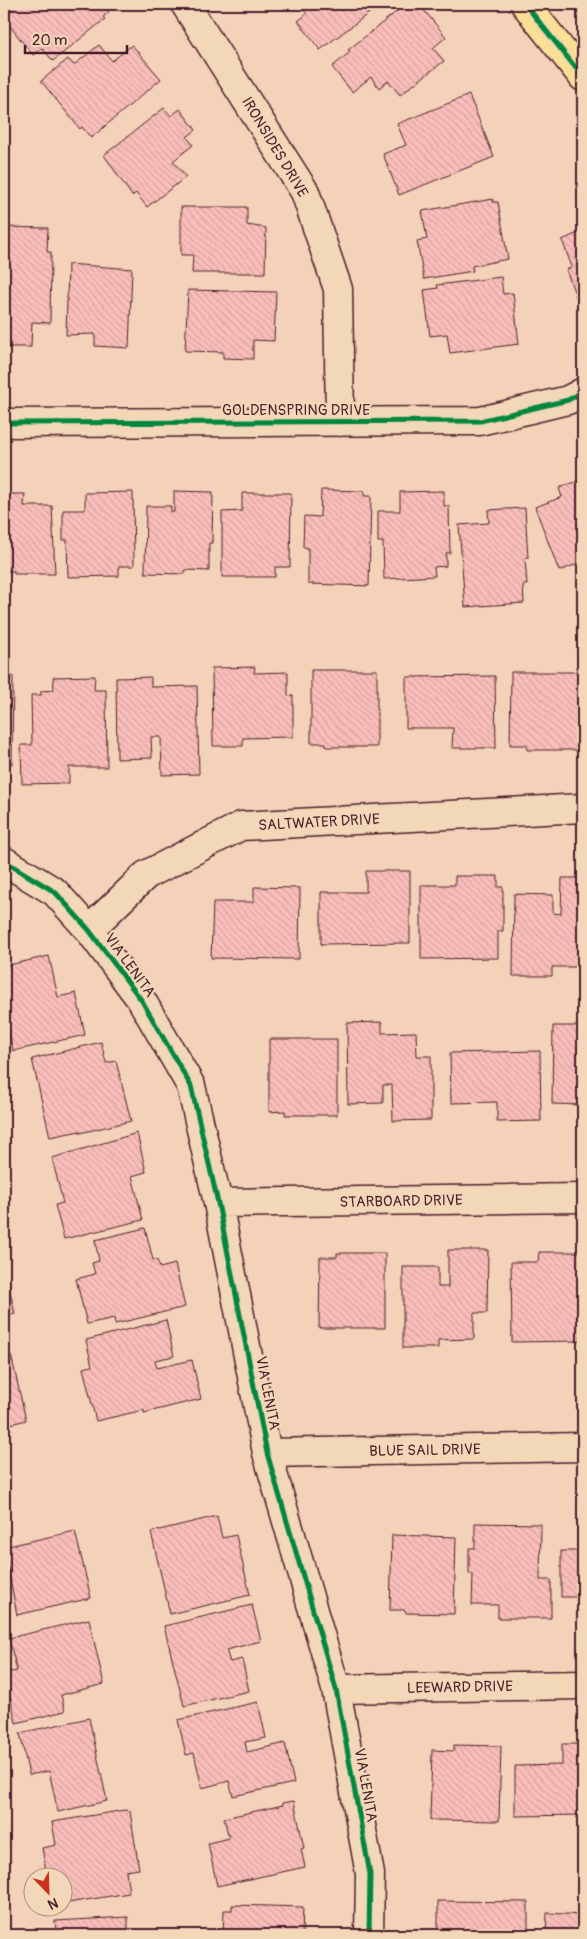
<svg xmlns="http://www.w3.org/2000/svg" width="587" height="1939" viewBox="0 0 587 1939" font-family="Pangolin,sans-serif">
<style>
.building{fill:url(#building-back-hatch);stroke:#4a1f2b}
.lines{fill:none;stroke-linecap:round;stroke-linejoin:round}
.minor-casing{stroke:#4a1f2b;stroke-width:31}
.primary-casing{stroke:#4a1f2b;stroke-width:31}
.minor{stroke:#f3d7b9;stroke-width:28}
.primary{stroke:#fcde96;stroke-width:28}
.cycleway-casing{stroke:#f3d7b9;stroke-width:8}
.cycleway{stroke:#00873e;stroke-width:5}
.labels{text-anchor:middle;stroke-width:4.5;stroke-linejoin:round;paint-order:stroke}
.street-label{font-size:15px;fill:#4a1f2b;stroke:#f3d7b9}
</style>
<defs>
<pattern id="building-back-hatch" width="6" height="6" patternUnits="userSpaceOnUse" patternTransform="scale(1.25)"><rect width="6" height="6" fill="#fabeba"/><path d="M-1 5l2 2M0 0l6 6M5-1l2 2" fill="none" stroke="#d8a3a0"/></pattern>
</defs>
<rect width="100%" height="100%" fill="#f4d2b9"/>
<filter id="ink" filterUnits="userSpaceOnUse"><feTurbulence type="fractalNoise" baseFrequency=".02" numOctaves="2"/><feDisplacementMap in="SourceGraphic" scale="10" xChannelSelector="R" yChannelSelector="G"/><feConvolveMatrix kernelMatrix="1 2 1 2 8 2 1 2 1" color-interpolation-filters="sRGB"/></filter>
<g filter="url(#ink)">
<path class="building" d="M18,4H102L109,12L103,17L105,19L53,61L42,48L33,55L4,19V15Z
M299,4H381L320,50L298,21L307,14Z
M406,4L410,8L419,4L446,37L433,48L444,61L400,95L388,81L379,88L371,77L352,92L332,67L350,52L348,50Z
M99,45L112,61L132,45L161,79L91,138L82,127L80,129L41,81L68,59L74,65Z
M469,95L494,157L399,195L383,154L406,145L397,124Z
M164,108L171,116L180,109L196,130L187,137L193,145L173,161L186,177L147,207L136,193L132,196L104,155Z
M493,199V202H498L508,259L472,266L473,271L424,279L417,241L427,239L422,211Z
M181,207H247V225L266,228L265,273H192L193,255H181Z
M583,226V315L566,270L572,267L562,240L580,232L579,228Z
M4,227L48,228L47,252H51L50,323L32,322L31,347H4Z
M68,264L132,269L129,348L95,346V334L66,335Z
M501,277L503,294L513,293L519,344L450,353L447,334L430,336L424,290L438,288L437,285Z
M188,290L276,292L274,341L253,340V359L223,358V352L185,351Z
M583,479V562L559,571L535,507L562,497L559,488Z
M321,490L364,491V496H371L369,586L308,584V548L303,547L304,516L320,517Z
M174,491L213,492L212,543H209V571L185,570V574L145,573L146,506H171V512H174Z
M444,491V506H449L450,553H446V566L434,567L435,576L384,579L383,542H378V511H400V492Z
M133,492L134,566H119V576L68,577L67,540H63V510H85V493Z
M242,493H291L290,567H275V577H222V512L242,511Z
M4,494H25L24,506H52L55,574H14V571H4Z
M525,508L528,558H525L527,585H523L524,603L465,607L459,525L489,523L488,510Z
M255,667L254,673L288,672V696L293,695V737L243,738V746H213L212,668Z
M311,670H377V747H326V743H311Z
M511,672H581L580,750H527V745H510Z
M4,676H13L12,764H4Z
M95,676L94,690H106L107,767H69V783L22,784L21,745H32L31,695H41V691L54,690L53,677Z
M495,676L496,748H452L453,728H406V677Z
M151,677V687L197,686L199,774L162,775L161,737H151L152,758L117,759L116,678Z
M366,871H410V943L321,944V892H366Z
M455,876H498V887H503V931H498V958L421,959V885H455Z
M562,878H583V967H552V976H513L514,894L553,895V913L561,914Z
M254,887L300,888L299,959L211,958L213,902H254Z
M49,956L58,997L76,993L85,1035L13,1051L4,1009V966Z
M382,1022V1033L416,1032L417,1056H431V1120L393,1121L392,1085H383V1103L348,1104L347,1023Z
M553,1026H583V1105L552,1104Z
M269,1039H337V1115H285V1111L269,1112Z
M101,1042L106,1063L116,1061L131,1121L80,1133V1131L50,1137L32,1059Z
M540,1051L541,1121L497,1122V1102L451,1103L450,1053Z
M137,1133L146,1172L132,1176L143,1220L64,1239L55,1205L63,1203L52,1158Z
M145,1228L153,1260H157L160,1268L175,1264L185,1307L115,1324L114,1318L87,1324L76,1279L95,1274L92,1263L99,1261L95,1240Z
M448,1250H488L487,1313H474V1339L438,1340V1348H403V1267H438V1287H448Z
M539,1252H583L581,1341L512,1342L511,1262H538Z
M337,1253H385V1328H319L320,1257H337Z
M4,1264L15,1314L4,1317Z
M166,1320L174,1356L155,1360L157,1368L192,1360L201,1399L144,1413V1410L96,1421L83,1368L92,1366L86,1340Z
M11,1355L26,1420L4,1426V1357Z
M217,1516L222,1538L236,1535L250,1595L170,1614L151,1532Z
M475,1523L541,1524L540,1580H551V1618H498V1605H472L473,1574H469V1548H475Z
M75,1531L91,1598L17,1615L4,1547Z
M392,1535L456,1537L454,1614L406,1613L405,1610H390Z
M561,1551H583V1597H561Z
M252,1605L261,1641L226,1650L230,1662L242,1659L249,1691L184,1706L164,1626Z
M89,1619L104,1684L61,1695L65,1711L16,1723L5,1673L17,1671L9,1638Z
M258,1702L266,1738L245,1742L247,1752L285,1743L294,1783L233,1796L229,1781L202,1788L194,1753L186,1755L178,1720Z
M89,1718L107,1801L58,1812L49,1771L29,1775L20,1733Z
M562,1744H583V1815L515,1816V1766L562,1765Z
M454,1745L501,1746L499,1821L430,1820L432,1750L454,1751Z
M294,1801L304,1848L301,1849L305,1867L217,1886L208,1843L229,1838L224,1818L283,1805L282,1803Z
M125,1810L130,1811L139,1869L126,1871L129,1893L62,1904V1876H47L42,1848L56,1845L52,1822Z
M438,1901L528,1902V1935H438Z
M232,1905L303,1907L302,1935H223L224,1910H232Z
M547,1913L583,1915V1935H546Z
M128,1917V1935H50V1931H56L55,1921Z"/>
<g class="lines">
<defs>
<path id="minor" d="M185,4L305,192L338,289L340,422
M4,423L480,421L568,400L583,392
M4,861L55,892L89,930L142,1001L191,1086L218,1203L267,1453L336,1689L370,1874L369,1935
M89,930L146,875L241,826L583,808
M218,1203L583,1198
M267,1453L583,1447
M336,1689L583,1685"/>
<path id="primary" d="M525,4L583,77"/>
</defs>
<use href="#minor" class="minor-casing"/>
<use href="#primary" class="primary-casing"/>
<use href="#minor" class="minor"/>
<use href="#primary" class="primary"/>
<defs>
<path id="cycleway" d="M525,4L583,77
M4,423L480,421L568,400L583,392
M4,861L55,892L89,930L142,1001L191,1086L218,1203L267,1453L336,1689L370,1874L369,1935"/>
</defs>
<use href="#cycleway" class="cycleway-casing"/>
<use href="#cycleway" class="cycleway"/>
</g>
</g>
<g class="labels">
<g class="street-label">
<text transform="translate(275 147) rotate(59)" y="5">IRONSIDES DRIVE</text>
<text x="296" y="415">GOLDENSPRING DRIVE</text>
<text transform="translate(319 822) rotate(-3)" y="5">SALTWATER DRIVE</text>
<text transform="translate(130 965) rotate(54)" y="5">VIA LENITA</text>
<text transform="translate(401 1201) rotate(-1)" y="5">STARBOARD DRIVE</text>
<text transform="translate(268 1393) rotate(79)" y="5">VIA LENITA</text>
<text transform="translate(425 1450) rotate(-1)" y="5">BLUE SAIL DRIVE</text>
<text transform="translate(460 1687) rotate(-1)" y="5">LEEWARD DRIVE</text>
<text transform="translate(366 1785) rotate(80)" y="5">VIA LENITA</text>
</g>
</g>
<rect width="587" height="1939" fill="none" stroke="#f3d7b9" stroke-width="20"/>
<rect x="10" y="10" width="567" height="1919" fill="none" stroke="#4a1f2b" stroke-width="2" filter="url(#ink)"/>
<g transform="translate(48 1892) rotate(157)"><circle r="24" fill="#f3d7b9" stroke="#af8d80"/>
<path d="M0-4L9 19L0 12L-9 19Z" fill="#c8321e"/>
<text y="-8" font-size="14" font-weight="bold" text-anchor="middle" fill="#4a1f2b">N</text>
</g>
<path d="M25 45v8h102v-8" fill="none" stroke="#4a1f2b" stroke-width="2.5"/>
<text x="32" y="45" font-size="15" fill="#4a1f2b" stroke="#f3d7b9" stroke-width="4" paint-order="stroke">20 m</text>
</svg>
